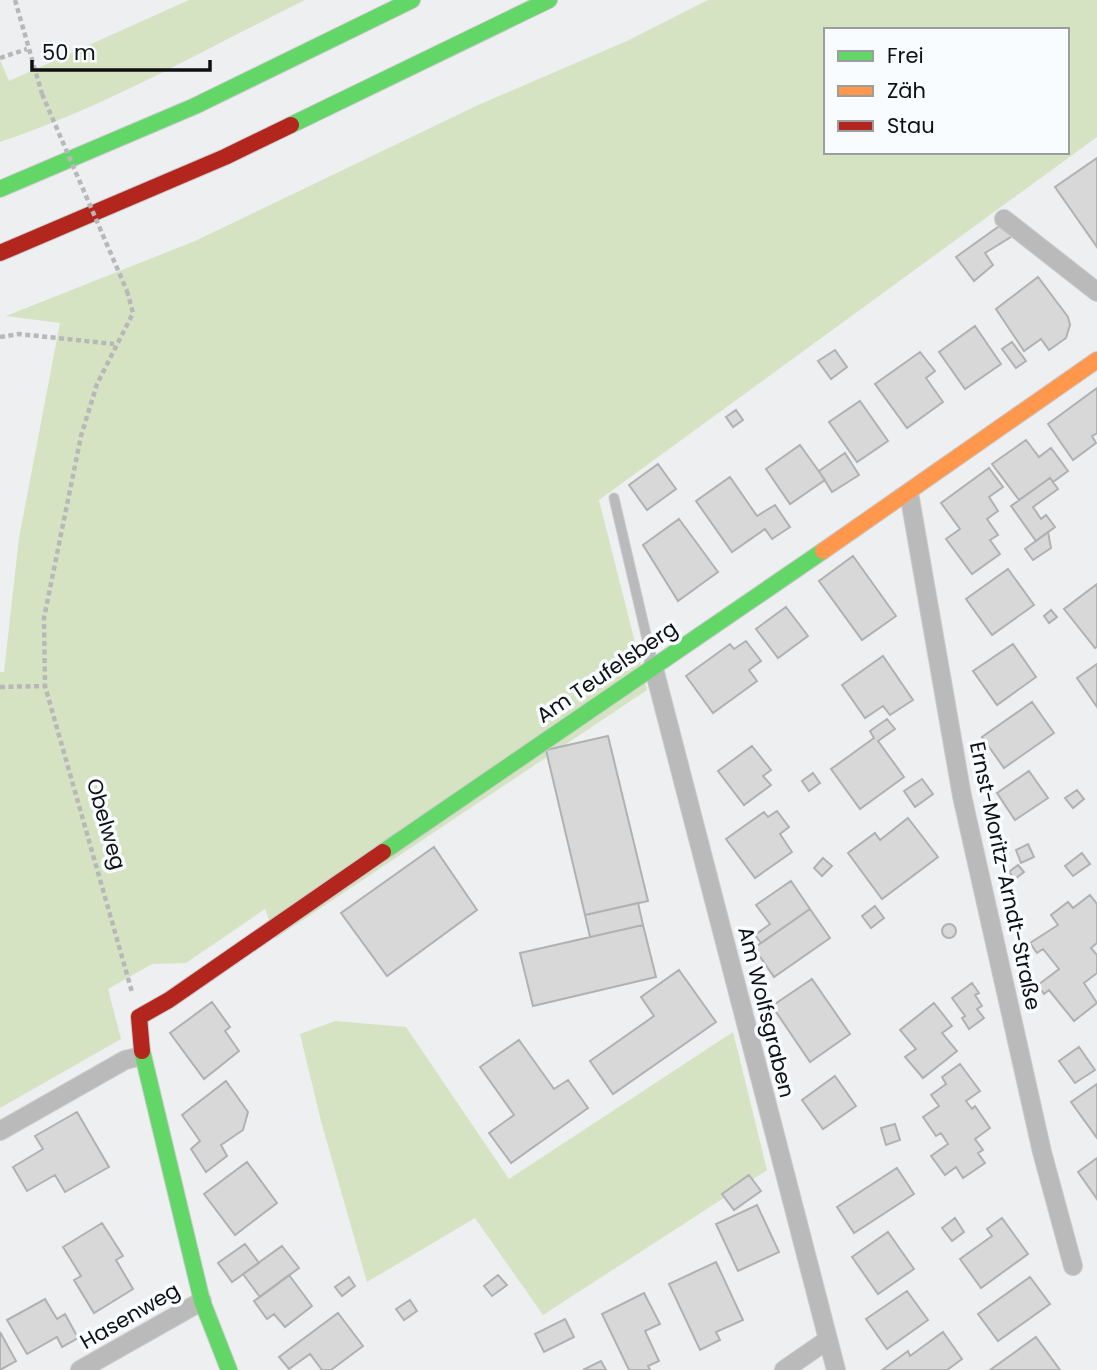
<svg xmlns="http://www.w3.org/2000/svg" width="1097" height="1370" viewBox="0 0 1097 1370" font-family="Poppins,sans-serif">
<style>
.green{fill:#d5e3c2;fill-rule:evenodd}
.building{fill:#d8d8d9;stroke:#b1b1b2;stroke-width:2}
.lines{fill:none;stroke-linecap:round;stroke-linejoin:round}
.lane-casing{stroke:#cacbcc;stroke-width:11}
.street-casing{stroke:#cacbcc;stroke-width:20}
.fast-casing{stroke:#cacbcc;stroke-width:18}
.slow-casing{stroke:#cacbcc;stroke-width:18}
.jam-casing{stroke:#cacbcc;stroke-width:18}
.path{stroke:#b7b8b9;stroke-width:4.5;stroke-dasharray:5 3.5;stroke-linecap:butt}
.lane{stroke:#bbbabb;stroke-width:9}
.street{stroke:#bbbabb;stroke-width:18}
.fast{stroke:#63d668;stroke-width:16}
.slow{stroke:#ff974d;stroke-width:16}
.jam{stroke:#b3261e;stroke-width:16}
.path-bridge{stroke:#b7b8b9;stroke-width:4.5;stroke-dasharray:5 3.5;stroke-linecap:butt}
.labels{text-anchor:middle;stroke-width:7;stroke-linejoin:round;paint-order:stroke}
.street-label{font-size:21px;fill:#0e1011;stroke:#f9fcff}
</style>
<rect width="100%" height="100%" fill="#edeff1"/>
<path class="green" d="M189,0H305C205,49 106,107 0,142V60L9,81Z
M708,0H1097V137L599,500L647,690L276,938L265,909L186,963L152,964L108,989L121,1039L0,1108V672H4L19,538L60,323L6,316L195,241L476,106L627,41ZM826,30H1067V152H826Z
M335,1021L406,1027L509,1179L733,1032L767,1170L543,1315L475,1218L367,1282L321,1121L300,1034Z"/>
<path class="building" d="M1097,158V247L1055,187Z
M1002,224L1014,235L985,253L993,265L974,281L956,257Z
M1038,277L1068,317L1070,325L1066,338L1049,350L1041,339L1024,351L996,309Z
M975,326L1001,364L965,389L939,352Z
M1012,342L1026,361L1016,368L1002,349Z
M835,350L847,367L831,379L818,361Z
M920,352L935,371L926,378L943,402L907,428L875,384Z
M1097,388V433L1092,436L1096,443L1073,460L1048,424Z
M860,401L888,441L857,462L829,422Z
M736,410L743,420L733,427L726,417Z
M1026,440L1039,457L1051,448L1068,471L1053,482L1050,478L1019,500L992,464Z
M800,445L825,480L790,504L766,469Z
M845,453L859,475L832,492L819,471Z
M658,464L676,489L647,510L629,485Z
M989,468L1003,487L989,497L998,511L987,519L998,535L990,540L1000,554L972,574L946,539L960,529L941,503Z
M730,477L757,516L775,505L790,527L772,539L765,529L732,552L696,501Z
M1050,478L1058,489L1033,507L1041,519L1046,515L1055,527L1036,541L1011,506Z
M679,519L718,572L678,601L643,545Z
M1048,532L1051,548L1033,560L1025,549Z
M853,556L896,616L862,640L819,581Z
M1008,569L1034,605L992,635L966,599Z
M1097,584V647L1095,648L1064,609Z
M786,607L808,636L778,658L756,629Z
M1051,610L1057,617L1049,623L1044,616Z
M746,641L761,661L749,670L757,681L713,713L686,676L730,644L734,649Z
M1013,644L1036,677L997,705L973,671Z
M883,656L913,700L890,715L883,706L865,718L842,685Z
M1097,664V707L1077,678Z
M1032,702L1054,733L1004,768L982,737Z
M887,719L895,729L878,741L904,777L860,809L831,769L874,738L870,731Z
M608,736L648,901L585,915L546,750Z
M752,746L771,770L763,776L771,785L744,805L718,771Z
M1029,771L1048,798L1015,820L997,793Z
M813,773L820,783L809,791L802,781Z
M922,779L933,794L915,807L904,791Z
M1077,790L1084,799L1073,808L1065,798Z
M777,811L789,827L780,834L792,852L755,878L726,839L764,812L768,817Z
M908,818L938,857L882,899L848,853L875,833L880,840Z
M1028,844L1034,857L1021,863L1016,850Z
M434,847L477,910L387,976L341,913Z
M1082,853L1090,864L1073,876L1065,866Z
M823,858L832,866L822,876L814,868Z
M1018,865L1024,872L1015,879L1009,872Z
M791,881L810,909L761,943L755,935L770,924L756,905Z
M1090,895L1097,904V943L1091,948L1097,955V973L1084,983L1097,1003L1074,1021L1049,990L1044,994L1038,985L1059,969L1043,949L1037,953L1030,943L1058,925L1051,915L1068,902L1073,908Z
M638,903L643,925L590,937L585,915Z
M875,906L884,918L871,928L862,916Z
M810,909L830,938L774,977L754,948Z
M942 931a7 7 0 1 1 14 0a7 7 0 1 1-14 0Z
M643,925L656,977L533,1006L520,953Z
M679,970L716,1022L613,1094L590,1061L654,1016L641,997Z
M812,979L850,1034L810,1062L772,1006Z
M972,983L979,993L975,995L982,1006L977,1009L984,1018L969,1029L962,1018L965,1016L952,998Z
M212,1002L230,1027L225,1031L239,1051L204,1079L170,1033Z
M934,1003L952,1026L942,1033L957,1051L923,1078L905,1057L916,1049L900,1030Z
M519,1040L554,1089L568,1080L588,1108L511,1163L489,1133L514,1115L480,1067Z
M1079,1047L1095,1070L1075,1083L1059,1061Z
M960,1064L980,1091L966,1101L972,1109L975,1106L990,1128L975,1139L983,1150L978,1153L985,1163L963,1178L956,1167L945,1175L931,1156L948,1144L941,1133L936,1136L923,1117L939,1106L931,1095L946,1084L942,1077Z
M835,1076L856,1106L823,1129L802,1100Z
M226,1081L248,1112L243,1130L221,1145L227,1156L206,1172L191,1149L200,1141L182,1115Z
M1097,1084V1138L1071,1102Z
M77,1112L109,1167L65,1192L55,1175L27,1191L13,1167L43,1149L35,1136Z
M895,1124L900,1140L886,1145L881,1128Z
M1097,1158V1199L1078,1172Z
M247,1162L277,1203L235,1235L204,1194Z
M897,1168L914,1194L854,1233L837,1207Z
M749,1175L761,1191L734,1210L722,1194Z
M757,1205L779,1252L738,1271L716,1224Z
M955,1218L964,1232L952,1241L942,1228Z
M1002,1218L1028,1254L981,1288L960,1259L992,1236L987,1229Z
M102,1223L123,1256L116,1260L133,1289L94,1313L74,1280L81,1276L63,1247Z
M888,1232L914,1269L878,1294L852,1257Z
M245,1244L259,1263L232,1282L218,1263Z
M282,1246L299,1268L260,1297L243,1274Z
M716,1262L743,1320L716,1332L720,1340L700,1350L669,1284Z
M289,1275L312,1306L285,1327L274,1314L267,1319L254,1301Z
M498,1275L507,1285L492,1296L484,1286Z
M349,1277L355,1286L342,1296L335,1287Z
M1030,1277L1050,1304L998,1341L978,1314Z
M907,1291L928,1320L887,1349L866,1319Z
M644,1293L660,1324L645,1331L659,1361L648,1366L650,1370H629L602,1314Z
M45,1299L57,1319L65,1314L78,1338L62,1347L57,1337L27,1354L7,1320Z
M410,1300L417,1311L404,1320L396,1309Z
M338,1313L363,1346L331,1370H322L310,1354L289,1369L279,1357Z
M565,1319L574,1337L544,1352L535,1334Z
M0,1332L16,1361L0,1370Z
M943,1332L962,1359L947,1370H882L908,1351L910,1356Z
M1036,1337L1060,1370H990Z
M601,1361L606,1370H583Z"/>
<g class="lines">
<defs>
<path id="lane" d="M614,498L652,660"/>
<path id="street" d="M1004,219L1097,292
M909,493L962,796L1042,1152L1073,1266
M653,665L836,1370
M0,1131L125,1060L142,1056
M80,1370L202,1301
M784,1370L826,1341"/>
<path id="fast" d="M291,125L549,0
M0,189L195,106L412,0
M383,852L823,551
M142,1051L202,1301L229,1370"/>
<path id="slow" d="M823,551L1097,360"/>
<path id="jam" d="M0,253L225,157L291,125
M142,1051L139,1017L169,1000L383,852"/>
</defs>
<use href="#lane" class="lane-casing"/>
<use href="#street" class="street-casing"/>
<use href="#fast" class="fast-casing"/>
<use href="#slow" class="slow-casing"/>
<use href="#jam" class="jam-casing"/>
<path class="path" d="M15,0L42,94
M0,58L27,49
M127,291L133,313L97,384L81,436L44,618L45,686L132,992
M0,337L19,334L114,344
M0,687L45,686"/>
<use href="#lane" class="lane"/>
<use href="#street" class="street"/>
<use href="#fast" class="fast"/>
<use href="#slow" class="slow"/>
<use href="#jam" class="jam"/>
<path class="path-bridge" d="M42,94L127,291"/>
</g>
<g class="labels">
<g class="street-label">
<text transform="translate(607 672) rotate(-34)" y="7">Am Teufelsberg</text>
<text transform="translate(106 824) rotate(74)" y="7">Obelweg</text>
<text transform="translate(1005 876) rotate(78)" y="7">Ernst-Moritz-Arndt-Straße</text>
<text transform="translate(766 1012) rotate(76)" y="7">Am Wolfsgraben</text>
<text transform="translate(130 1316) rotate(-30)" y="7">Hasenweg</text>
</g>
</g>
<rect x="824" y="28" width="245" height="126" fill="#f9fcff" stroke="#9b9ea0" stroke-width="2"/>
<rect x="838" y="51" width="35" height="10" fill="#63d668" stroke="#9b9ea0" stroke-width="2"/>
<text x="887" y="63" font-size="21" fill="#0e1011">Frei</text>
<rect x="838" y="86" width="35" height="10" fill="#ff974d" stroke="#9b9ea0" stroke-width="2"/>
<text x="887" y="98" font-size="21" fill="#0e1011">Zäh</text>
<rect x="838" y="121" width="35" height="10" fill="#b3261e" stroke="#9b9ea0" stroke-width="2"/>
<text x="887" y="133" font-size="21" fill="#0e1011">Stau</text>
<path d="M32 60v10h178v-10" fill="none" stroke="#0e1011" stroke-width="3.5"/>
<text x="42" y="60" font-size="21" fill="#0e1011" stroke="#f9fcff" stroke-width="5" paint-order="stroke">50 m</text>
</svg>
